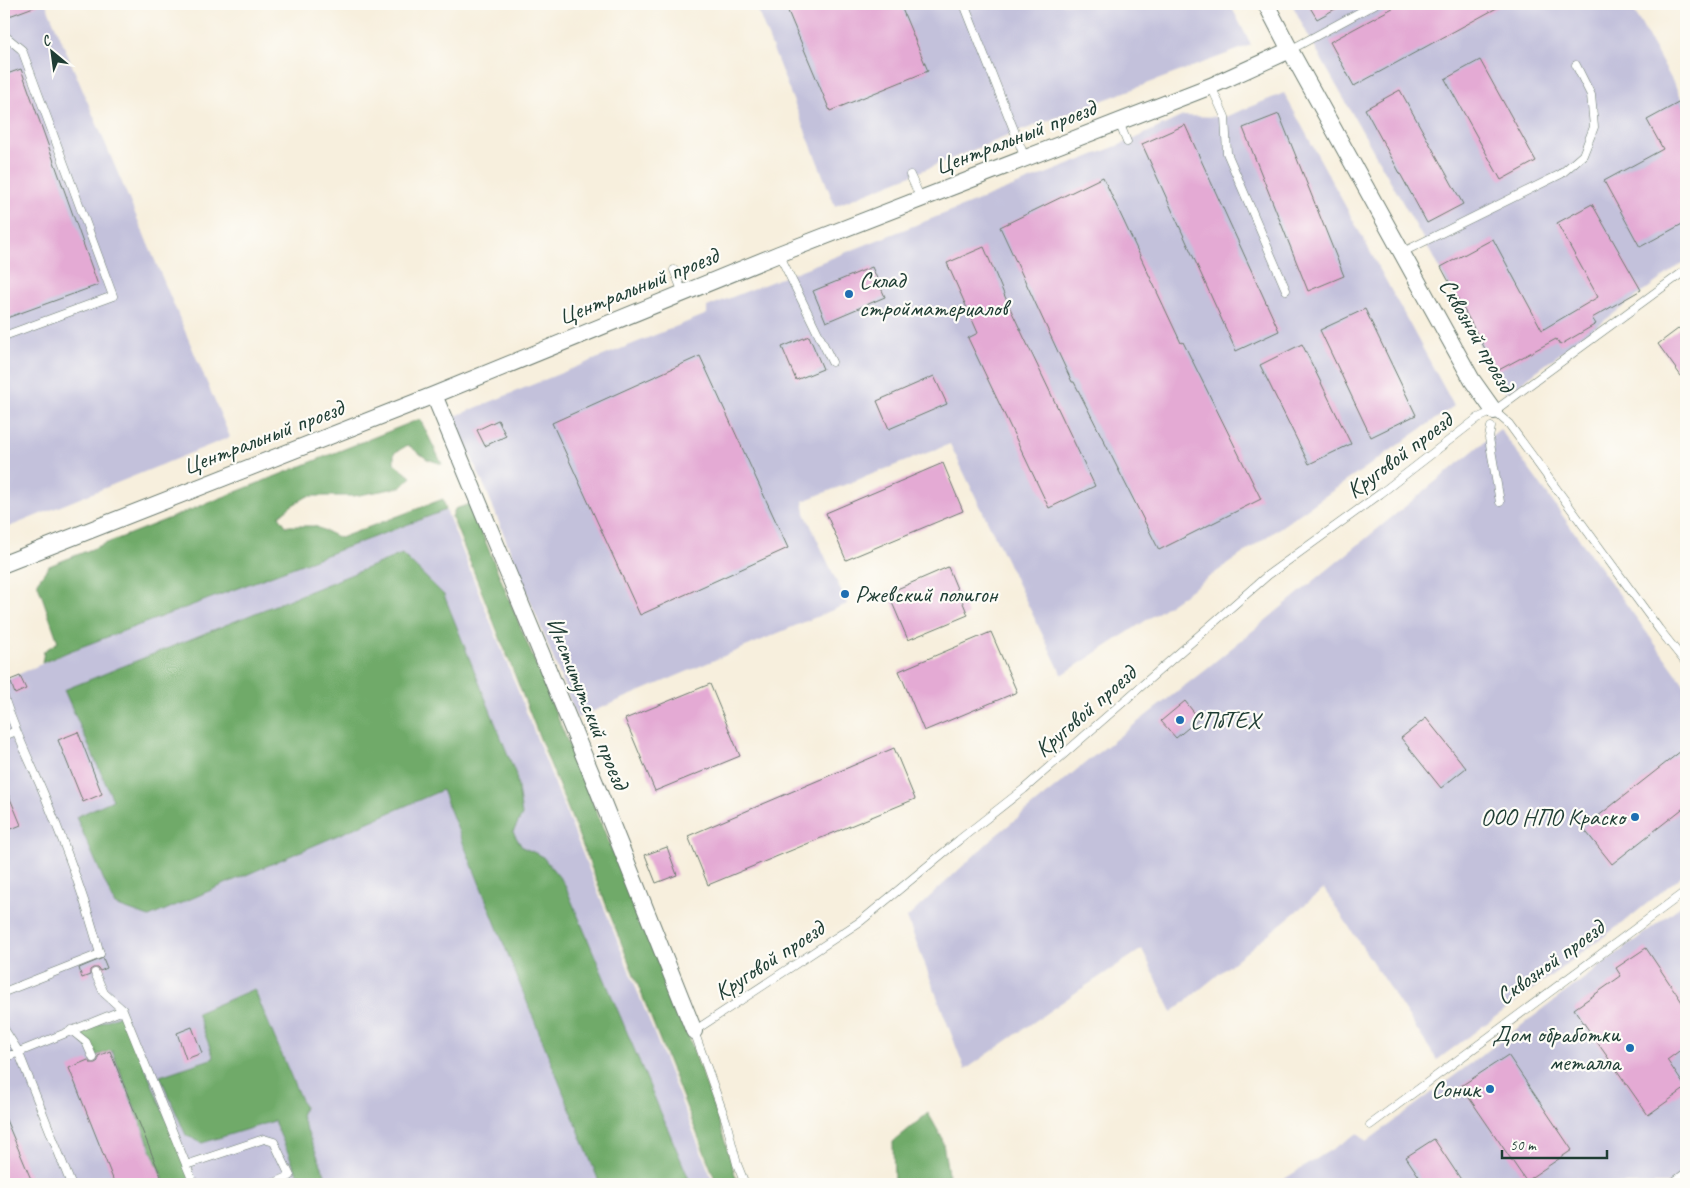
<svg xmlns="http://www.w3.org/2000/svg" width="1690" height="1188" viewBox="0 0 1690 1188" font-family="Caveat,sans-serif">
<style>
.industrial{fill:#c3c1db}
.forest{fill:#70aa69;stroke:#48744e}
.building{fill:#e4aad4}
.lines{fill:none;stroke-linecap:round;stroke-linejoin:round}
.service-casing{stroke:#6b7b6f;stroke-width:9}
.minor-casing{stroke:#6b7b6f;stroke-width:18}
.service{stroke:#fff;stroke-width:8}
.minor{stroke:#fff;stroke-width:16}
.poi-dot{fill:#1f6fb2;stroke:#fdfcf7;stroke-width:2}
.labels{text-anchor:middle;stroke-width:4.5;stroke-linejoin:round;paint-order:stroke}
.street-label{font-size:24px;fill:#1f3d34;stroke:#fdfcf7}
.poi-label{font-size:24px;fill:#1f3d34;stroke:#fdfcf7;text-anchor:start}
</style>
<rect width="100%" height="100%" fill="#fdfcf7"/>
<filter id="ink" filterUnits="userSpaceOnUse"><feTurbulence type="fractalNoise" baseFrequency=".02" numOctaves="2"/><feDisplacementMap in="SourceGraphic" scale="10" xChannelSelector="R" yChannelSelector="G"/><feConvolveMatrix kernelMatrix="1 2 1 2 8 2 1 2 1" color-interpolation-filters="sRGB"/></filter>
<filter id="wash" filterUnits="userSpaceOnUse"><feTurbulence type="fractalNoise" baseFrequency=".0096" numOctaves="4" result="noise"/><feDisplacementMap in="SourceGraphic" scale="20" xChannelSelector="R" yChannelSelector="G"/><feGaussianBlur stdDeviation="1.12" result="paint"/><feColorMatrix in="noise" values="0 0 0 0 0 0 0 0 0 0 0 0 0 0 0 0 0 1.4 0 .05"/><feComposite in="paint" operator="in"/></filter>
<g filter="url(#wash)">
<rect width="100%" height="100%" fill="#f7efdd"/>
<path class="industrial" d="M4,4H46L230,437L4,529Z
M755,4H1230L1251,45L1015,133L835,206Z
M1292,4H1630L1686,106V260L1507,393L1500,384L1425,242L1310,39Z
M1284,93L1454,406L1162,610L1062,675L950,444L803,501L805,513L847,604L577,718L487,492L453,417L707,314V307L1127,142L1183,116L1225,117Z
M1500,429L1686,687V872L1629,918L1437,1060L1324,889L1172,1012L1142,949L1078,991L965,1070L907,918L994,837L1085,763L1201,673Z
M446,510L714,1184H4V681L70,651Z
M1686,902V1184H1276L1358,1133L1366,1142Z"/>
<path class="forest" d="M420,419L442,464L427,459L408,445L394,453V463L411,477L402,487L354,496H308L291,506L279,516L286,526H315L340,538L443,499L446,510L70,651L42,663L44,651L58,642L37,582L49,566Z
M470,504L689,1037L718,1119L738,1184H717L452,517L455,509Z
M402,554L444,595L516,775L522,815L513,832L522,847L542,856L564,883L691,1184H600L442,790L149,917L115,905L76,817L113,800L64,690Z
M254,989L304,1107L301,1116L329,1184H302L274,1121L202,1143L186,1135L160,1076L214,1058L197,1013Z
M123,1014L193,1184H165L112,1051L95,1056L75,1033Z
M928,1113L942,1138L950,1184H894L893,1142Z"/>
<g id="blocks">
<path class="building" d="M4,4H39V5L4,18Z
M785,4H900L928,71L830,111Z
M1308,4H1344L1317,19Z
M1400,4H1504L1354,86L1330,42Z
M1480,60L1536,161L1501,180L1445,79Z
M21,69L98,285L4,319V75Z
M1400,90L1463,204L1427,223L1365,109Z
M1680,102L1686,113V222L1640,247L1604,181L1663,149L1647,120Z
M1279,114L1344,276L1308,291L1243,128Z
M1185,125L1279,331L1236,351L1142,144Z
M1103,177L1181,343L1183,342L1261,499L1159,550L1074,382H1072L1000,227Z
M1592,204L1641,290L1592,318L1596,324L1560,345L1556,339L1497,371L1441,267L1493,239L1542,330L1598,297L1557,223Z
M984,247L1009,306L1095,486L1049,508L968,338L978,333L947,263Z
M872,267L885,297L826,322L813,291Z
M1365,309L1416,415L1371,437L1320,330Z
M1686,323V383L1658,344Z
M809,336L823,369L796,380L782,347Z
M1302,344L1351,444L1309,464L1260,365Z
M700,356L788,548L640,615L552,423Z
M934,376L947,404L889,429L877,401Z
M498,420L506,436L485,446L477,430Z
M943,463L963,511L846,560L826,513Z
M948,567L968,615L908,640L888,593Z
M991,632L1017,692L924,731L899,671Z
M20,676L26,689L15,694L10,680Z
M710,684L740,756L655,791L625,719Z
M1185,701L1199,719L1176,738L1161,721Z
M1426,718L1466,768L1441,788L1401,738Z
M78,732L102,794L83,802L58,740Z
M894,748L915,799L708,885L688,836Z
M1681,751L1686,758V806L1612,864L1583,828Z
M4,784L21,825L4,832Z
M667,847L677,875L656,883L645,855Z
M1646,948L1686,1008V1046L1667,1060L1686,1088L1648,1115L1574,1009L1621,976L1616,968Z
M103,958L107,968L100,971L98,968H93L90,970V975L82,978L79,968Z
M192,1027L202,1053L186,1059L177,1033Z
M110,1051L164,1184H115L69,1068L88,1060L90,1063H95L98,1061V1056Z
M1508,1055L1572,1150L1526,1181L1461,1086Z
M4,1115L33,1184H4Z
M1434,1139L1464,1184H1424L1406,1157Z"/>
</g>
</g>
<g filter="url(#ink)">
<use href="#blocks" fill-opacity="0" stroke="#6b7b6f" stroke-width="1"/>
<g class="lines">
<defs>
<path id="service" d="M964,4L1025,158
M4,35L22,50L113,296L4,336
M1290,50L1375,4
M1211,86L1225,117L1227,153L1286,290
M1119,122L1127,142
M910,175L921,199
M1403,252L1561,174L1583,155L1594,127L1591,95L1576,65
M779,254L832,362
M674,270L683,293
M1494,411L1509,424L1659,629L1686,663
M1491,427L1489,438L1500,502
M4,697C15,733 32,765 46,799C67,850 86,901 100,954L4,992
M4,736L16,731
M95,973L104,993L123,1010L194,1184
M4,1029L18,1051L71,1184
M71,1030L86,1042L93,1058
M4,1058L123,1010
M1370,1125L1686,891
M186,1165L264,1139L274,1142L290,1176L272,1184
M745,1184L737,1164L726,1121L694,1031L861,921L959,840L1024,789L1268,575L1380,494L1478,418L1494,411L1686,270
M1671,1184L1686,1173"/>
<path id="minor" d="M1266,4L1290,50L1472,380L1494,411
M434,395L596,785L694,1031
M4,564L434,395L779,254L1211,86L1290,50"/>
</defs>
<use href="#service" class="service-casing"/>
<use href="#minor" class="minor-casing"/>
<use href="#service" class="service"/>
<use href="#minor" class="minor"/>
</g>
</g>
<g class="poi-dot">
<circle cx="849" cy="294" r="5"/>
<circle cx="845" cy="594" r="5"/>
<circle cx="1180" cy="720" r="5"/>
<circle cx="1635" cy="817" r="5"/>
<circle cx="1630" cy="1048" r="5"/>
<circle cx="1490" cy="1089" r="5"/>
</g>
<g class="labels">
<g class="street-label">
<text transform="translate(1015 137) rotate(-21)" y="8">Центральный проезд</text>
<text transform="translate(638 286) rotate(-22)" y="8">Центральный проезд</text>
<text transform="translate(1477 335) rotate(60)" y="8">Сквозной проезд</text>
<text transform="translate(263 437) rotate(-21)" y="8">Центральный проезд</text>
<text transform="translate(1399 455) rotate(-37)" y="8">Круговой проезд</text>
<text transform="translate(588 703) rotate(68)" y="8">Институтский проезд</text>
<text transform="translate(1085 711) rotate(-41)" y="8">Круговой проезд</text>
<text transform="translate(769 960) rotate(-33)" y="8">Круговой проезд</text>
<text transform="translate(1550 962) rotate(-36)" y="8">Сквозной проезд</text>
</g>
<g class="poi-label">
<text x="859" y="288">Склад<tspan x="859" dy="28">стройматериалов</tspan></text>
<text x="855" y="602">Ржевский полигон</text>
<text x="1190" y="728">СПбТЕХ</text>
<text x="1625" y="825" text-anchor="end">ООО НПО Краско</text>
<text x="1620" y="1042" text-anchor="end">Дом обработки<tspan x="1620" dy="28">металла</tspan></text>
<text x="1480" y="1097" text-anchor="end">Соник</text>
</g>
</g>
<rect width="1690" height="1188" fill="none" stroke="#fdfcf7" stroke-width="20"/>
<g transform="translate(52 52) rotate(331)" stroke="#fdfcf7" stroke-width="4" paint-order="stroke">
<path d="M0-4L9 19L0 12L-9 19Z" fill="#1f3d34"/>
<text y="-8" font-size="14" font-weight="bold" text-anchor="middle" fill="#1f3d34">С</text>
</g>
<path d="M1502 1150v8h105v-8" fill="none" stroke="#1f3d34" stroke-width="2.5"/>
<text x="1510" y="1150" font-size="15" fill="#1f3d34" stroke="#fdfcf7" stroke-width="4" paint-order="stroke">50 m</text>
</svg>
